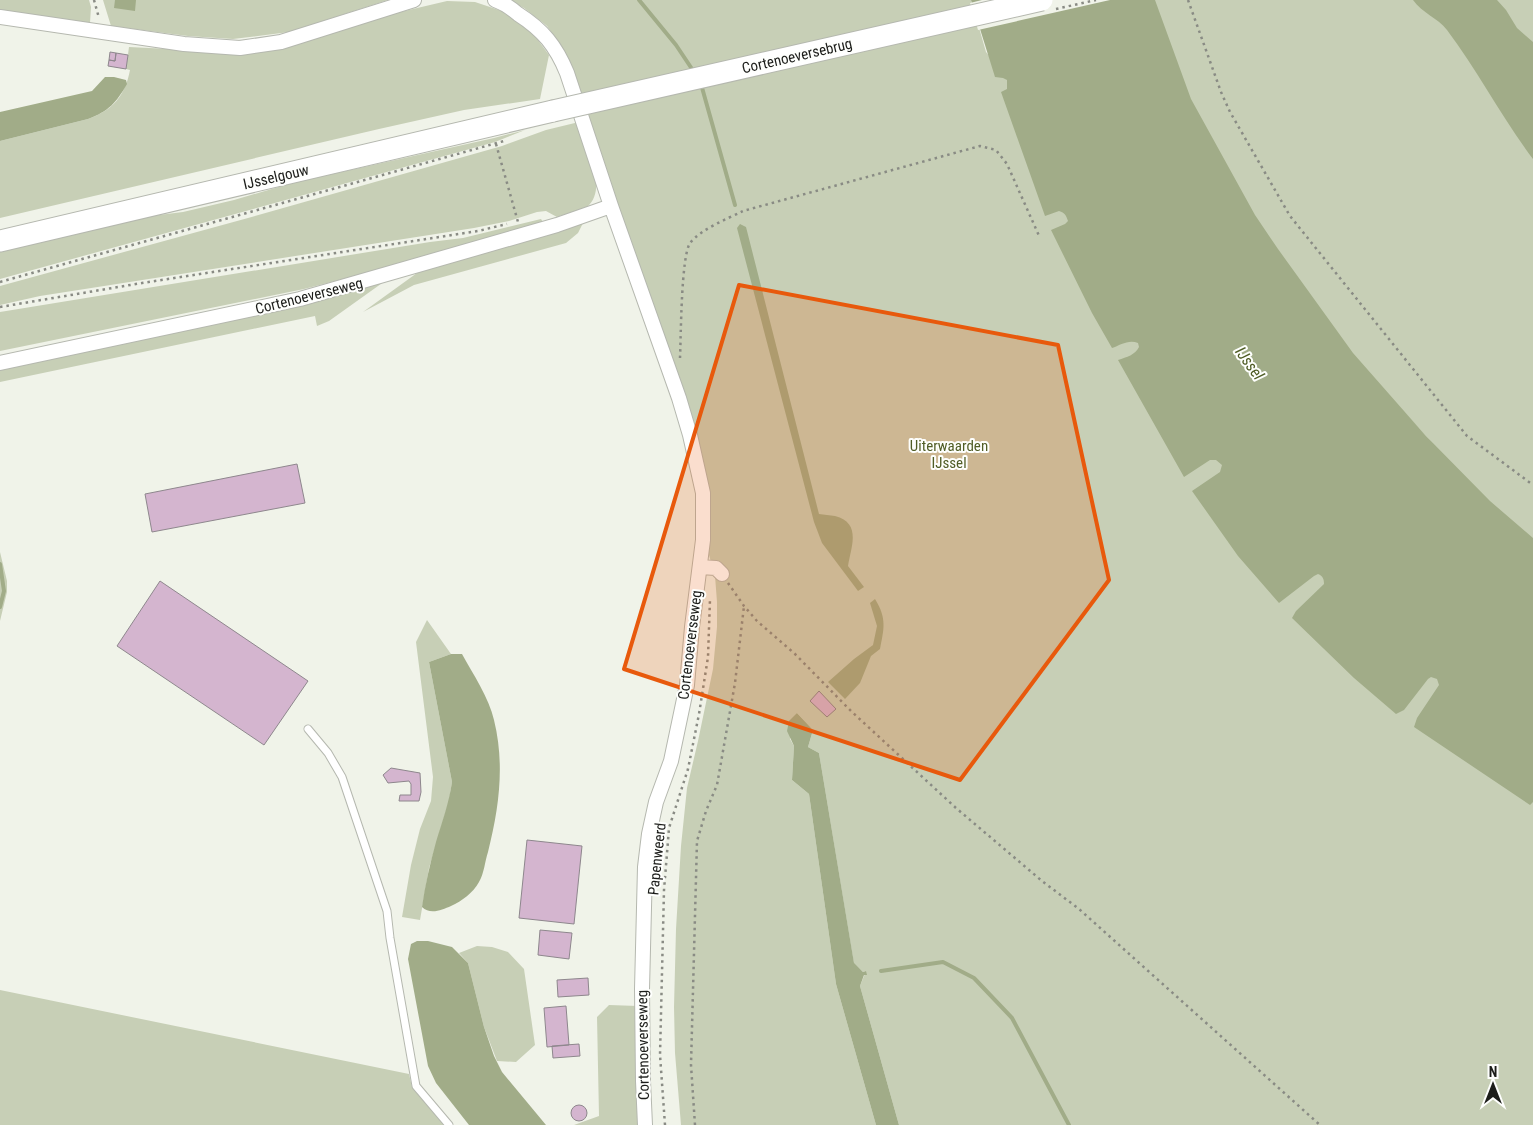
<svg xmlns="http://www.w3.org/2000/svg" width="1533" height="1125" viewBox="0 0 1533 1125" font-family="'Roboto Condensed',sans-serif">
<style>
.green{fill:#c7cfb6}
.water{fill:#a1ac88}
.pier{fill:#f0f3e9}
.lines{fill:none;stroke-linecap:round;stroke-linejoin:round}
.stream{stroke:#a1ac88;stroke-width:4}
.building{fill:#d4b5cf;stroke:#8e878d}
.lane-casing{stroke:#b5b8af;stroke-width:9}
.street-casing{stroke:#b5b8af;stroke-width:16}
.primary-casing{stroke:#b5b8af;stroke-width:23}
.path{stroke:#898b84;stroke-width:2.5;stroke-dasharray:2.5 4;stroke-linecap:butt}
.lane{stroke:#fff;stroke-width:7}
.street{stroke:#fff;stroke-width:14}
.primary{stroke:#fff;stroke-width:21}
.primary-bridge-casing{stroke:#b5b8af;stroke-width:23;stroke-linecap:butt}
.path-bridge{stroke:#898b84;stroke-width:2.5;stroke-dasharray:2.5 4;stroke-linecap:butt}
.primary-bridge{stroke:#fff;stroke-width:21}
.marked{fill:#e8590c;fill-opacity:0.2;stroke:#e8590c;stroke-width:4;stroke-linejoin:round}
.labels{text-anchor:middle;stroke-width:4;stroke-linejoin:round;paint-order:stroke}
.street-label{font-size:15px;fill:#1c1d1a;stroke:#fefffd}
.park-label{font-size:15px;fill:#505d26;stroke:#fefffd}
.water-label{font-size:16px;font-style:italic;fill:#4e5c24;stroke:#fefffd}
</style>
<rect width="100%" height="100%" fill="#f0f3e9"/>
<path class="green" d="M0,0H89L91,7L90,23L0,10Z
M103,0H388L289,32L233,39L188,36L111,26Z
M509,0H971L986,52L1533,749V1125H899L860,986L866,971L863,972L854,964L819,753L808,747L813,730L797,713L790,739L794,746L792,780L809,794L836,984L876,1125H681L675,1053L674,1007L676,929L681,846L687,788L698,741L713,669L717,627V602L715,576L709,555L706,497L615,196L590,121L563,49L547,26L524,8Z
M1154,0H1533V543L1488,504L1351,354L1274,252L1190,99Z
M447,1L475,2L505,12L532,32L549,55L540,99L464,110L379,129L0,218V141L88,119C113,110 125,96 130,70L126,69L129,47L249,53L396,13Z
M579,122C586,144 609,189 587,207C581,211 565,214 557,217L546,211L537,212L509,221L474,228L40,296L0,305V286L248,218L502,146L546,130Z
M525,130L495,142L0,279V250L143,217L183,212L234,200L292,183L494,138Z
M541,219L543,222L389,267L304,289L0,351V312L430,242L463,238Z
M584,221L578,233L566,243L414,285L363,312L417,273Z
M385,281L329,321L317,326L315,316L0,382V367Z
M0,552L7,581V592L0,621Z
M427,620L451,654L429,662L452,782L449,801L429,868L420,920L402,917L411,865L420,829L431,801L433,777L416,642Z
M477,946L492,947L508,952L524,969L535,1045L516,1062L497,1061L484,1027L468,963L459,953Z
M0,990L409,1074L412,1087L444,1125H0Z
M609,1005L638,1006L636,1088L639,1125H574L599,1116L597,1017Z"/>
<path class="water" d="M115,0H136L135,11L114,8Z
M971,0H1155L1191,99L1255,215L1278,249L1353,353L1426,436L1490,501L1533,538V802L1530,805L1414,727L1417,718L1439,685L1437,679L1431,677L1428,679L1404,710L1396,714L1354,678L1292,618L1296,611L1324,584C1324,579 1323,576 1318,574L1314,576L1279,603L1238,556L1192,491L1220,472L1222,465L1216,460H1210L1184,477L1118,360C1127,357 1135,355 1139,347L1138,343C1129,339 1120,345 1112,348L1092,313L1051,230L1065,224L1068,221C1066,215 1065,213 1059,211L1045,216L1001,92L1007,89V80L1003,78L995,77Z
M1413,0H1497L1506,10L1517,28L1533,42V159C1502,118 1478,71 1447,30C1438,18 1422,13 1413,0Z
M105,77H114L126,80L127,84C116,103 109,111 88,119L0,141V112L92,91Z
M740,224L746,227L819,514C824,515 830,515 835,516C862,523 851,547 848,566L864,587L858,591L822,543L814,522L737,228Z
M875,599C887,618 884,628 880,649L871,656L860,683L845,699L828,682L854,659L873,645L877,626L870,603Z
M451,654H462C473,674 489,698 494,720C505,765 499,808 488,852C485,861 484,874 479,882C473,893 462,901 451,906C442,910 430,915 422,907C425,885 430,864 436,842C442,822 449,803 452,782L429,662Z
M797,713L813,730L808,747L819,753L854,963L863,972L866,971L867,975H864L860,986L899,1125H876L836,984L809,794L792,780L794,746L787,731L789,721Z
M417,941H428L452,947L468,963L484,1027L494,1056L502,1072L546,1125H469L436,1083L428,1066L408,959L411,944Z"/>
<path class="pier" d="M982,0H1110L978,30L970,3Z"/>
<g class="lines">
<path class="stream" d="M639,0L676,45L694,72
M701,84L735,205
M0,564L4,591L0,607
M881,971L943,962L974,978L1012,1018L1069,1125"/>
</g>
<path class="building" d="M110,52L116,53L115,61L109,60Z
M116,53L128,55L126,69L108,66L109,60L115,61Z
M297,464L305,503L152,532L145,494Z
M160,581L308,681L264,745L117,646Z
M819,691L836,709L827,717L810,701Z
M391,768L420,773L421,792L419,801H399L400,795H411V784L409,781L388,783L383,775Z
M527,840L582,846L574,924L519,918Z
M540,930L572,933L569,959L538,955Z
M588,978L589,995L558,997L557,980Z
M566,1006L569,1045L547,1047L544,1008Z
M579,1044L580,1056L553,1058L552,1046Z
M571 1113a8 8 0 1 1 16 0a8 8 0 1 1-16 0Z"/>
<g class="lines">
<defs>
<path id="lane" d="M308,729L328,753L342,777L387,911L390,938L416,1086L449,1125"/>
<path id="street" d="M495,0C504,3 511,8 518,14C543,30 556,46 567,73L611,206L679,398L690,435L703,493V540L692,627L687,685L671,761L656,802L649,834L645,867L642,989L643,1081L645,1125
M0,17L184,44L240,48L281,42L414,0
M0,363L300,299L557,225L611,206
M700,567L716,568L722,574"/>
<path id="primary" d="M0,241L553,111"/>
</defs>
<use href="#lane" class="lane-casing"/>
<use href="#street" class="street-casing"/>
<use href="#primary" class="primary-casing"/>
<path class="path" d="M94,0L99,18
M1188,0L1221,92L1230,112L1290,216L1467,436L1533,485
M496,144L518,222
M0,282L504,141
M0,307L142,283L478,231L507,224
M680,358C681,337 681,257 690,243C701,229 727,219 743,211L980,146L996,150L1007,164L1040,238
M728,583L744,606L757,621L795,654L851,711L956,808L1042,881L1079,909L1320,1125
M665,1125L660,1055L664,890L668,841L669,828L688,769L699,714L708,657L710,599
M695,1125L691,1065L697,841L706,811L717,785L735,683L744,606"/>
<use href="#lane" class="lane"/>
<use href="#street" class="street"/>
<use href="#primary" class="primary"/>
<defs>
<path id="primary-bridge" d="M553,111L1042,0"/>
</defs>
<use href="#primary-bridge" class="primary-bridge-casing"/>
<path class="path-bridge" d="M1056,9L1096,0"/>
<use href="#primary-bridge" class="primary-bridge"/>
</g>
<path class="marked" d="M739,285L1058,345L1109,580L960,780L624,669Z"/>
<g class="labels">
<g class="street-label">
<text transform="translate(797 56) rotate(-13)" y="5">Cortenoeversebrug</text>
<text transform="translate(276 177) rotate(-13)" y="5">IJsselgouw</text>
<text transform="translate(309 296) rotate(-14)" y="5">Cortenoeverseweg</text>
<text transform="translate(690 645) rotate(-83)" y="5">Cortenoeverseweg</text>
<text transform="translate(657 859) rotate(-84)" y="5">Papenweerd</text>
<text transform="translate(643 1045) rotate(-91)" y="5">Cortenoeverseweg</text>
</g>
<g class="park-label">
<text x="949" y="451">Uiterwaarden<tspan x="949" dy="17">IJssel</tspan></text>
</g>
<g class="water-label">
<text transform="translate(1250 363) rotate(54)" y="6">IJssel</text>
</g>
</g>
<g transform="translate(1493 1085)" stroke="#fefffd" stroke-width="4" paint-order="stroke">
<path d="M0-4L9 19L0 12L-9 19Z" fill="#1c1d1a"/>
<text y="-8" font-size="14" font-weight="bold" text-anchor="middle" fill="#1c1d1a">N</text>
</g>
</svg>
